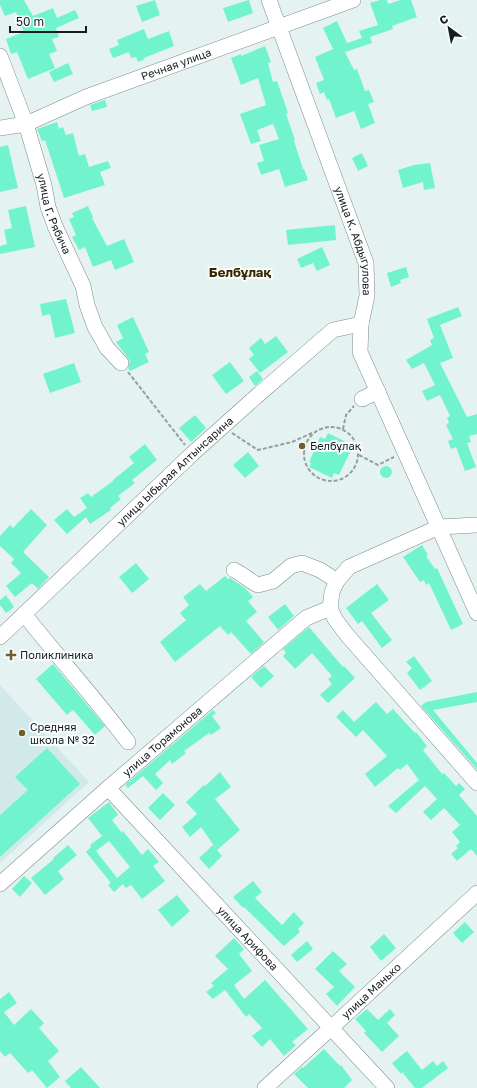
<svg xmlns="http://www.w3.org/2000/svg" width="477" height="1088" viewBox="0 0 477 1088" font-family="'Golos Text',sans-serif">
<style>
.built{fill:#d1eae9}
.building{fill:#71f4cd;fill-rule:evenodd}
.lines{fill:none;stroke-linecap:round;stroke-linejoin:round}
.minor-casing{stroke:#7e8b8a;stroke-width:16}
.path{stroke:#94a09f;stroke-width:2;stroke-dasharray:4 2;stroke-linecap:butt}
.minor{stroke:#fff;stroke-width:15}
.poi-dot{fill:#725d2c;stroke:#f8fefe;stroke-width:1.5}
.labels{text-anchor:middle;stroke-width:4;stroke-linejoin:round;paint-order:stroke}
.street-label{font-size:11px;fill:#171d1c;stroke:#f8fefe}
.poi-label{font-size:11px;fill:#171d1c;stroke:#f8fefe;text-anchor:start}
.quarter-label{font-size:13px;font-weight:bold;fill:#372700;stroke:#f8fefe}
</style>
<rect width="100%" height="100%" fill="#e4f3f2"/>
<path class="built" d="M0,685L89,782L0,863Z"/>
<path class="building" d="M0,0H24L33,16L53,8L57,18L75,10L79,18L56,28L59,37L52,39L57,51L49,54L55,68L28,79L17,52L11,54L6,39L24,32L16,12L5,16L0,5Z
M155,0L160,15L142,22L136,6Z
M249,0L253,13L228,22L223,8Z
M380,0H387L388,4L401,0H411L417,17L392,26L393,29L370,37L372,43L345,52L354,70L357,69L365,91L369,90L374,102L368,104L375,123L361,129L354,111L336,118L329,99L327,100L324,92L320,94L316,83L324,80L315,57L333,49L323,28L337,21L347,43L362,38L359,31L378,25L370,3Z
M144,29L148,39L169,31L174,46L144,58L145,59L138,62L136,57L131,58L129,52L113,58L109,49L119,45L117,40Z
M265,46L271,62L268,63L273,82L277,81L288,113L286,114L295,140L294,141L303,169H304L308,180L285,187L279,169L261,175L257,163L264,161L259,145L279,139L273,124L257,130L261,141L251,144L240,114L266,105L258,78L241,85L231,58L241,54V56Z
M68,63L73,74L54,82L49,72Z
M105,100L107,107L92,111L90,105Z
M57,122L59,129L63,127L66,135L73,133L79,156L85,154L89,167L108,161L111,168L100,172L105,185L64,198L45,140L42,141L37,129Z
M8,145L18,188L0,192V147Z
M362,153L368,166L358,171L352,158Z
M430,163L435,188L424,190L423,182L403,188L398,170L414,165Z
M26,206L35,247L0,254V246L7,244L4,230L12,228L8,210Z
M88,206L93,217L92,218L107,246L124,239L134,262L115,270L111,260L93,267L85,247L79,250L72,237L76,235L69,219L74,217L72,213Z
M335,225L336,240L288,245L286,230Z
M322,247L330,265L317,271L313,263L301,268L297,259Z
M406,267L409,277L400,280L401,283L391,287L387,273Z
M66,299L75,333L55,338L50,314L42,316L40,304Z
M458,307L462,316L440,325L453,358L440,363L467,417L477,414V434L469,436L471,442L467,443L476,467L465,471L456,447L451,449L448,441L453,439L446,425L449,423L447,418L450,416L440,395L427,401L422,391L435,385L424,363L412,369L406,360L432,345L430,340L434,338L427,319Z
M133,317L149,352L145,354L149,362L130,371L128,368L130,361L116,342L123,338L117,325Z
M276,336L288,352L260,373L249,359L254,355L249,348L261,338L265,344Z
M230,362L244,381L226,394L212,375Z
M74,363L81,382L50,393L43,374Z
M257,371L263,379L255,386L249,377Z
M195,415L206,428L191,442L179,428Z
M328,433L346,442L344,447L351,450L339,475L334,473L332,478L309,467L311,463L309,462L314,451L309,448L312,441L317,444L320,437L325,439Z
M145,444L157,460L132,480L135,483L118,496L121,499L110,508L111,510L90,524L86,517L67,534L54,520L67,509L74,517L87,508L80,498L88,493L91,497L113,481V480L134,463L129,457Z
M248,452L259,466L245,478L233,465Z
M380 472a6 6 0 1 1 12 0a6 6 0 1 1-12 0Z
M31,509L47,525L23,552L49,577L38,589L32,583L15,597L6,586L21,573L11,563L14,559L0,546V536L10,525L13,528Z
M422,545L428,555L426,556L435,569L437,568L463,624L451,630L429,583L426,585L424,580L420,582L403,557Z
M136,563L149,579L132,593L119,577Z
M225,576L228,579L230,578L245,588L253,597L248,601L257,612L246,621L264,642L251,654L231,632L228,635L220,626L175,662L160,642L186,620L180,613L189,605L183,597L200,584L206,591Z
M377,584L389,600L371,613L392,640L382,648L362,621L358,624L346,608Z
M6,595L14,607L6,613L0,605V600Z
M285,604L294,616L278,630L268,617Z
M309,627L343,667L344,666L355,678L328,703L320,695L332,684L328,679L332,676L312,653L295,669L283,656L286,653L283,649Z
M414,656L432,681L420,690L407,673L412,668L406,662Z
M53,664L105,726L95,735L73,710L67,715L36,679Z
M264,666L274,676L261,688L251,677Z
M477,692V702L433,710L477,763V769L421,706L426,702Z
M376,702L387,714L393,709L415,733L416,732L427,746L423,750L442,774L444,773L456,786L459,783L465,789L459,795L477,816V856L471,849L457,861L451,854L458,848L456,846L460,842L452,832L460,825L444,808L431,820L423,812L437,799L425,786L396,813L388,806L419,780L407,764L400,770L398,768L375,787L365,774L387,756L363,730L356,737L336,717L343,710L354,722Z
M213,710L216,713L212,716L221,728L211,735L209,733L184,751L186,753L172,764L170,760L155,774L163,783L156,790L143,776L128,788L125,785Z
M47,748L80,784L0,857V815L28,790L15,777Z
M220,772L231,787L215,799L240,830L217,850L201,827L190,837L182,827L197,814L186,802L204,785L205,786Z
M163,793L175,805L160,820L148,808Z
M109,802L118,815L112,820L122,833L123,831L142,855L148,849L159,862L153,866L165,881L142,899L131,885L126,888L123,884L114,892L108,885L111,883L86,852L91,847L90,845L102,836L88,818ZM109,841L130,867L117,878L96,851Z
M68,845L77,855L58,871L64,879L45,895L31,878L54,859L53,858Z
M213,845L222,856L209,869L199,858Z
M24,876L32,883L20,897L12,889Z
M253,881L262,892L255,898L282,925L294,912L304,923L298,929L300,932L284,946L244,907L243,908L233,897Z
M177,895L190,911L172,927L158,910Z
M465,922L474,932L462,943L453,933Z
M384,934L396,948L381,961L370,947Z
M234,938L244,949L239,954L252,971L234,985L244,999L265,980L308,1029L292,1042L296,1045L284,1056L270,1039L262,1047L252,1036L262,1028L249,1014L246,1017L225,990L213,999L206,992L214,986L211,983L228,969L215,956Z
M307,941L313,949L297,962L291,955Z
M333,951L347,964L339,971L355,987L337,1006L326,994L334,987L315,969Z
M9,992L17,1003L4,1012L14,1025L31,1009L44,1023L39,1028L59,1051L48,1061L60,1077L47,1088L32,1070L28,1073L10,1053L5,1057L0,1051V999Z
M367,1009L378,1020L390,1009L395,1015L387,1023L399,1036L382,1052L364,1033L366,1031L355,1019Z
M324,1049L340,1066L341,1065L352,1080L344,1088H308L294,1074L302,1067L303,1068Z
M407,1051L422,1070L433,1061L437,1066L443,1061L448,1068L422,1088H415L402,1072L401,1074L392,1063Z
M81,1067L100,1088H71L65,1081Z"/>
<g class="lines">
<defs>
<g id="minor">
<path id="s1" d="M269,0L366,263L367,296L361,324L360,352L477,613"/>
<path id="s2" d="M0,56L26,124L44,185L48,207L55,226L83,286L87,305L95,327L107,348L121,363"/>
<path id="s3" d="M0,128L26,124L86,97L353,0"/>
<path d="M362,399L378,391"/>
<path d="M477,525L439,527L349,567L337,581L332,592L330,608L335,619L347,635L477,783"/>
<path d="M234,570C243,574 249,581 258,585L273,581L291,566L302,563L320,570L337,581"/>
<path d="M24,614C58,657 95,698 128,742"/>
<path id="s4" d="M0,637L192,454L258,395L333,330L361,324"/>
<path id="s5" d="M108,788L387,1088"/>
<path id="s6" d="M0,884L108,788L306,618L330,608"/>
<path id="s7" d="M265,1088L331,1028L477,893"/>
</g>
</defs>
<use href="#minor" class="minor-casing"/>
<path class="path" d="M128,372L185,445
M304 454a27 27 0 1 1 54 0a27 27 0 1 1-54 0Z
M343,429L346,415L354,406
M232,433L258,450L292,442L312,433
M359,455L378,465L394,457"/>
<use href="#minor" class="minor"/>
</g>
<g class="poi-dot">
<circle cx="302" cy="446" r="4"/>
<path d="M9 649h4v4h4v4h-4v4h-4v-4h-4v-4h4z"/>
<circle cx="22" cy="733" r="4"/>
</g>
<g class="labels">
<g class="street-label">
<text dy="4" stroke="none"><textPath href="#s3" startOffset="188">Речная улица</textPath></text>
<text dy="4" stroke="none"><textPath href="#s2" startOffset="167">улица Г. Рябича</textPath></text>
<text dy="4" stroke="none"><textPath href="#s1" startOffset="256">улица К. Абдыгулова</textPath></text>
<text dy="4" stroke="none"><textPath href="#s4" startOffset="241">улица Ыбырая Алтынсарина</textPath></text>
<text dy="4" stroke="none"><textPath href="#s6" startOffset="216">улица Торамонова</textPath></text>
<text dy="4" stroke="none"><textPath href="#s5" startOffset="205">улица Арифова</textPath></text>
<text dy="4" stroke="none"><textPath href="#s7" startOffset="144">улица Манько</textPath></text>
</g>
<g class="poi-label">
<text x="310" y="450">Белбұлақ</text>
<text x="20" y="659">Поликлиника</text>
<text x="30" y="731">Средняя<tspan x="30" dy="13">школа № 32</tspan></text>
</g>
<g class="quarter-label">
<text x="240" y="277">Белбұлақ</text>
</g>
</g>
<g transform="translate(449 28) rotate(328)" stroke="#f8fefe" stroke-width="3" paint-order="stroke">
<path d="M0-3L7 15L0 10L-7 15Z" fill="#171d1c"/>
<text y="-6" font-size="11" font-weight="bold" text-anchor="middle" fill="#171d1c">С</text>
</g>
<path d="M10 26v6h76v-6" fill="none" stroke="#171d1c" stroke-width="2"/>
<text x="16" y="26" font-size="12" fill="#171d1c" stroke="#f8fefe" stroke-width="3" paint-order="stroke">50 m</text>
</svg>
